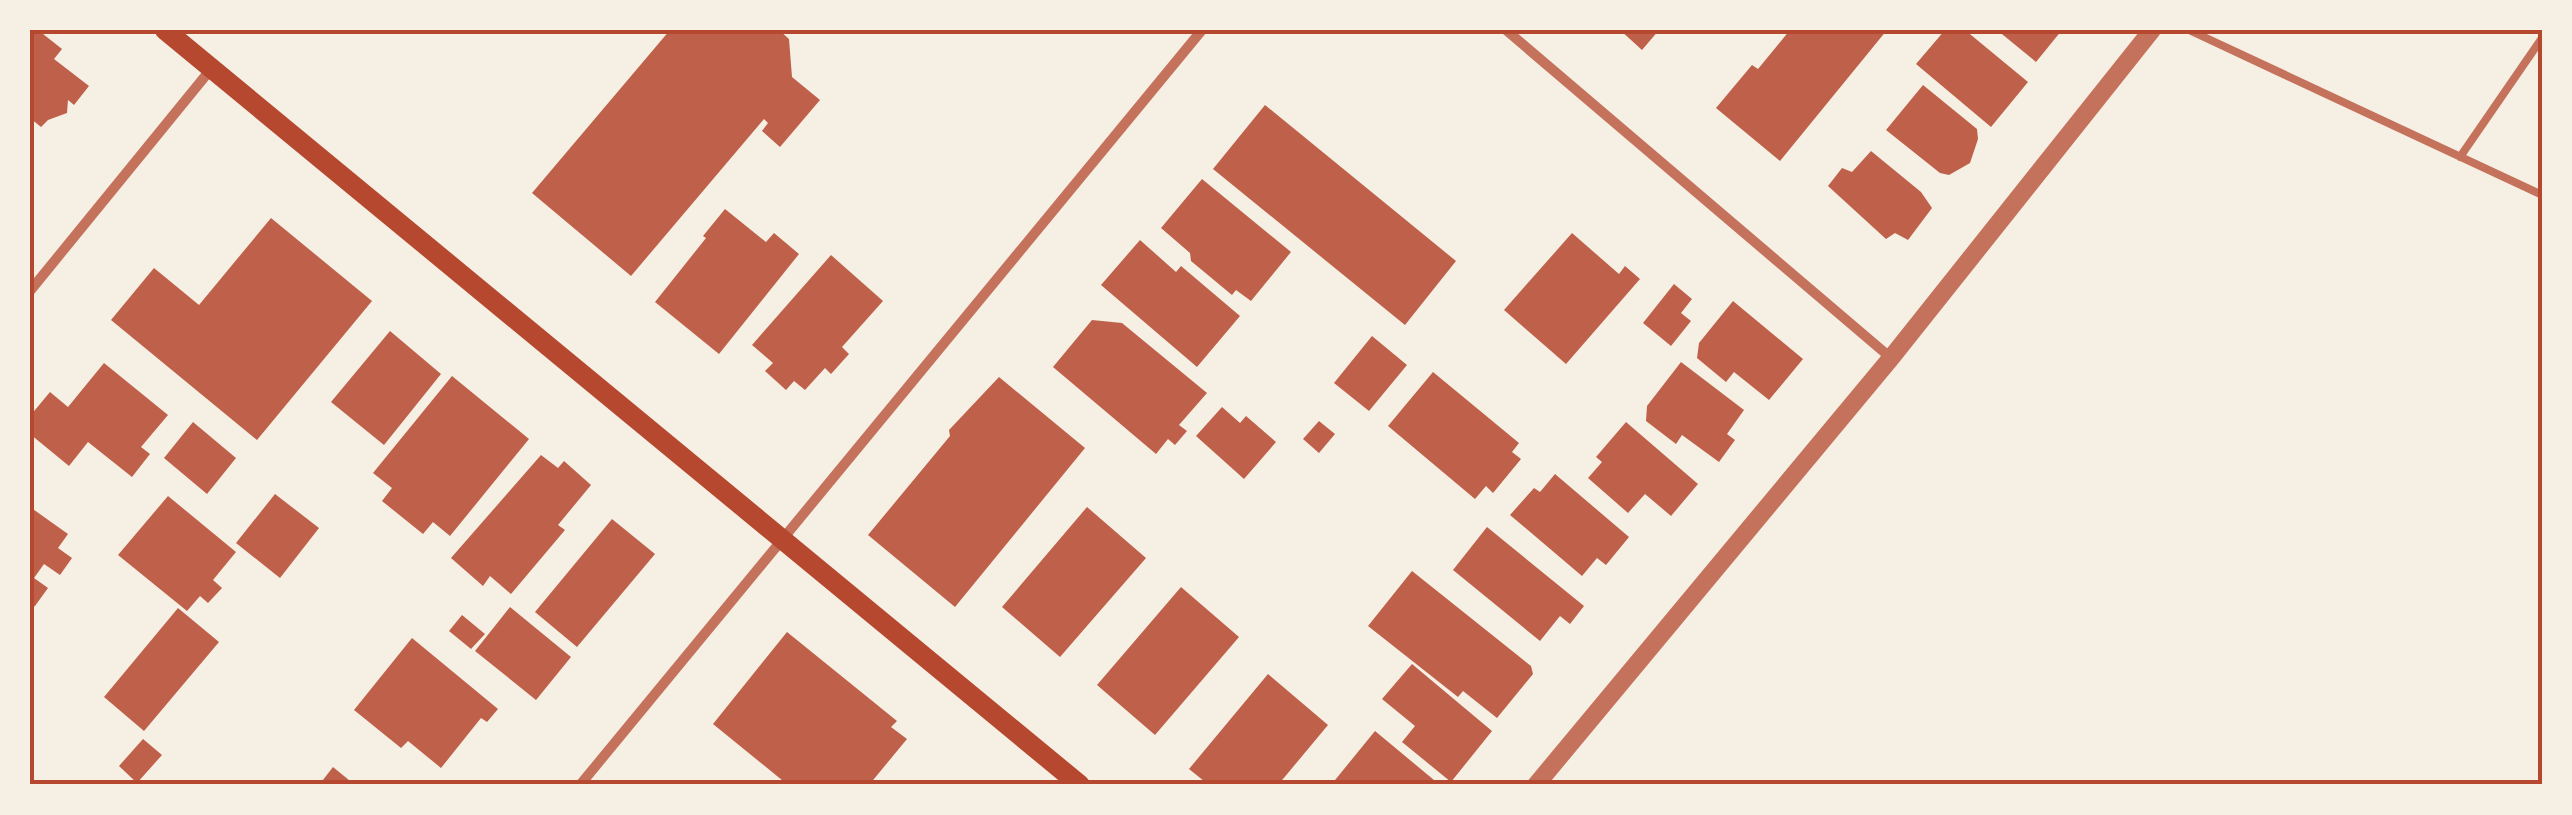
<svg xmlns="http://www.w3.org/2000/svg" width="2572" height="815" viewBox="0 0 2572 815" font-family="'Work Sans',sans-serif">
<style>
.building{fill:#bf614a}
.lines{fill:none;stroke-linecap:round;stroke-linejoin:round}
.service{stroke:#c5725c;stroke-width:8}
.minor{stroke:#c5725c;stroke-width:10}
.tertiary{stroke:#c5725c;stroke-width:18}
.secondary{stroke:#b5482f;stroke-width:20}
.neatline{fill:none;stroke:#b5482f;stroke-width:4}
</style>
<rect width="100%" height="100%" fill="#f6efe4"/>
<path class="building" d="M30,30H38L62,49L54,59L89,86L74,105L68,100L67,113L48,120L41,127L30,118Z
M670,30H779L789,39L792,77L820,100L780,147L762,131L768,123L764,119L631,276L532,193Z
M1620,30H1659L1642,50Z
M1790,30H1887L1780,161L1716,108L1752,65L1758,69Z
M1945,30H1965L2028,82L1991,127L1916,64Z
M1997,30H2062L2036,62Z
M1923,85L1977,129L1978,139L1970,163L1949,175L1940,173L1886,130Z
M1265,105L1456,261L1405,325L1213,169Z
M1871,151L1921,192L1932,208L1908,240L1895,233L1886,239L1828,186L1842,168L1852,172Z
M1202,179L1291,252L1251,301L1236,290L1232,295L1191,261L1190,253L1161,228Z
M725,209L766,242L774,233L799,254L719,354L655,302L706,238L703,236Z
M271,218L372,301L257,440L111,320L154,268L199,305Z
M1572,233L1619,274L1625,266L1640,279L1566,364L1504,310Z
M1140,240L1176,272L1181,266L1240,316L1197,367L1101,285Z
M831,255L883,301L842,347L849,354L831,374L825,368L805,390L794,381L786,390L765,371L773,363L752,345Z
M1674,284L1692,299L1681,313L1691,321L1671,346L1643,323Z
M1733,301L1803,359L1769,400L1734,372L1726,382L1697,358L1699,343Z
M1092,320L1122,323L1207,393L1179,425L1187,431L1175,445L1168,439L1156,454L1053,367Z
M390,331L441,374L384,445L331,402Z
M1372,336L1407,365L1369,411L1334,383Z
M1681,362L1744,410L1727,434L1735,440L1719,462L1682,435L1676,444L1646,421L1647,406Z
M104,363L168,415L141,447L150,454L132,477L88,442L69,466L30,434V416L50,392L68,407Z
M1433,372L1519,443L1512,452L1521,459L1493,493L1486,486L1475,499L1388,426Z
M452,376L529,439L450,536L433,522L423,534L382,501L392,488L373,473Z
M999,377L1085,448L955,607L868,535L950,436L949,430Z
M1222,407L1240,423L1246,416L1276,442L1244,479L1196,436Z
M1319,421L1335,434L1319,453L1303,439Z
M193,422L236,458L207,494L164,458Z
M1626,422L1698,484L1671,516L1645,494L1628,513L1588,478L1602,462L1596,457Z
M541,455L558,468L564,461L591,485L558,525L565,530L511,594L490,576L483,586L451,558Z
M1555,474L1629,537L1606,565L1597,558L1582,576L1510,515L1534,488L1540,492Z
M275,494L319,528L280,578L236,543Z
M168,496L236,552L213,580L222,588L208,603L200,596L187,611L118,555Z
M30,507L68,534L58,548L72,558L60,575L44,564L34,578L48,588L35,606L30,608Z
M1087,507L1146,558L1060,657L1002,607Z
M612,519L655,554L577,647L535,612Z
M1487,527L1584,606L1570,624L1560,616L1540,641L1453,570Z
M1412,571L1531,666L1533,674L1497,718L1463,691L1458,697L1368,626Z
M1181,587L1239,637L1155,735L1097,685Z
M510,607L571,657L536,700L475,651Z
M178,608L219,642L144,731L104,697Z
M462,615L485,634L471,649L449,631Z
M787,632L897,721L891,727L907,739L869,785H788L713,724Z
M412,638L498,709L487,722L481,718L441,768L408,741L401,748L354,710Z
M1412,664L1492,731L1451,782L1402,742L1415,726L1382,699Z
M1268,674L1328,725L1278,785H1209L1189,769Z
M1375,731L1440,785H1331Z
M143,739L162,755L137,783L119,766Z
M333,767L355,785H319Z"/>
<g class="lines">
<path class="service" d="M2189,30L2542,195
M2460,157L2542,38"/>
<path class="minor" d="M1506,30L1891,358
M30,291L211,69
M580,785L1202,30"/>
<path class="tertiary" d="M1536,785L1891,358L2152,30"/>
<path class="secondary" d="M165,30L1080,785"/>
</g>
<rect width="2572" height="815" fill="none" stroke="#f6efe4" stroke-width="65"/>
<rect x="32" y="32" width="2508" height="750" class="neatline"/>
</svg>
